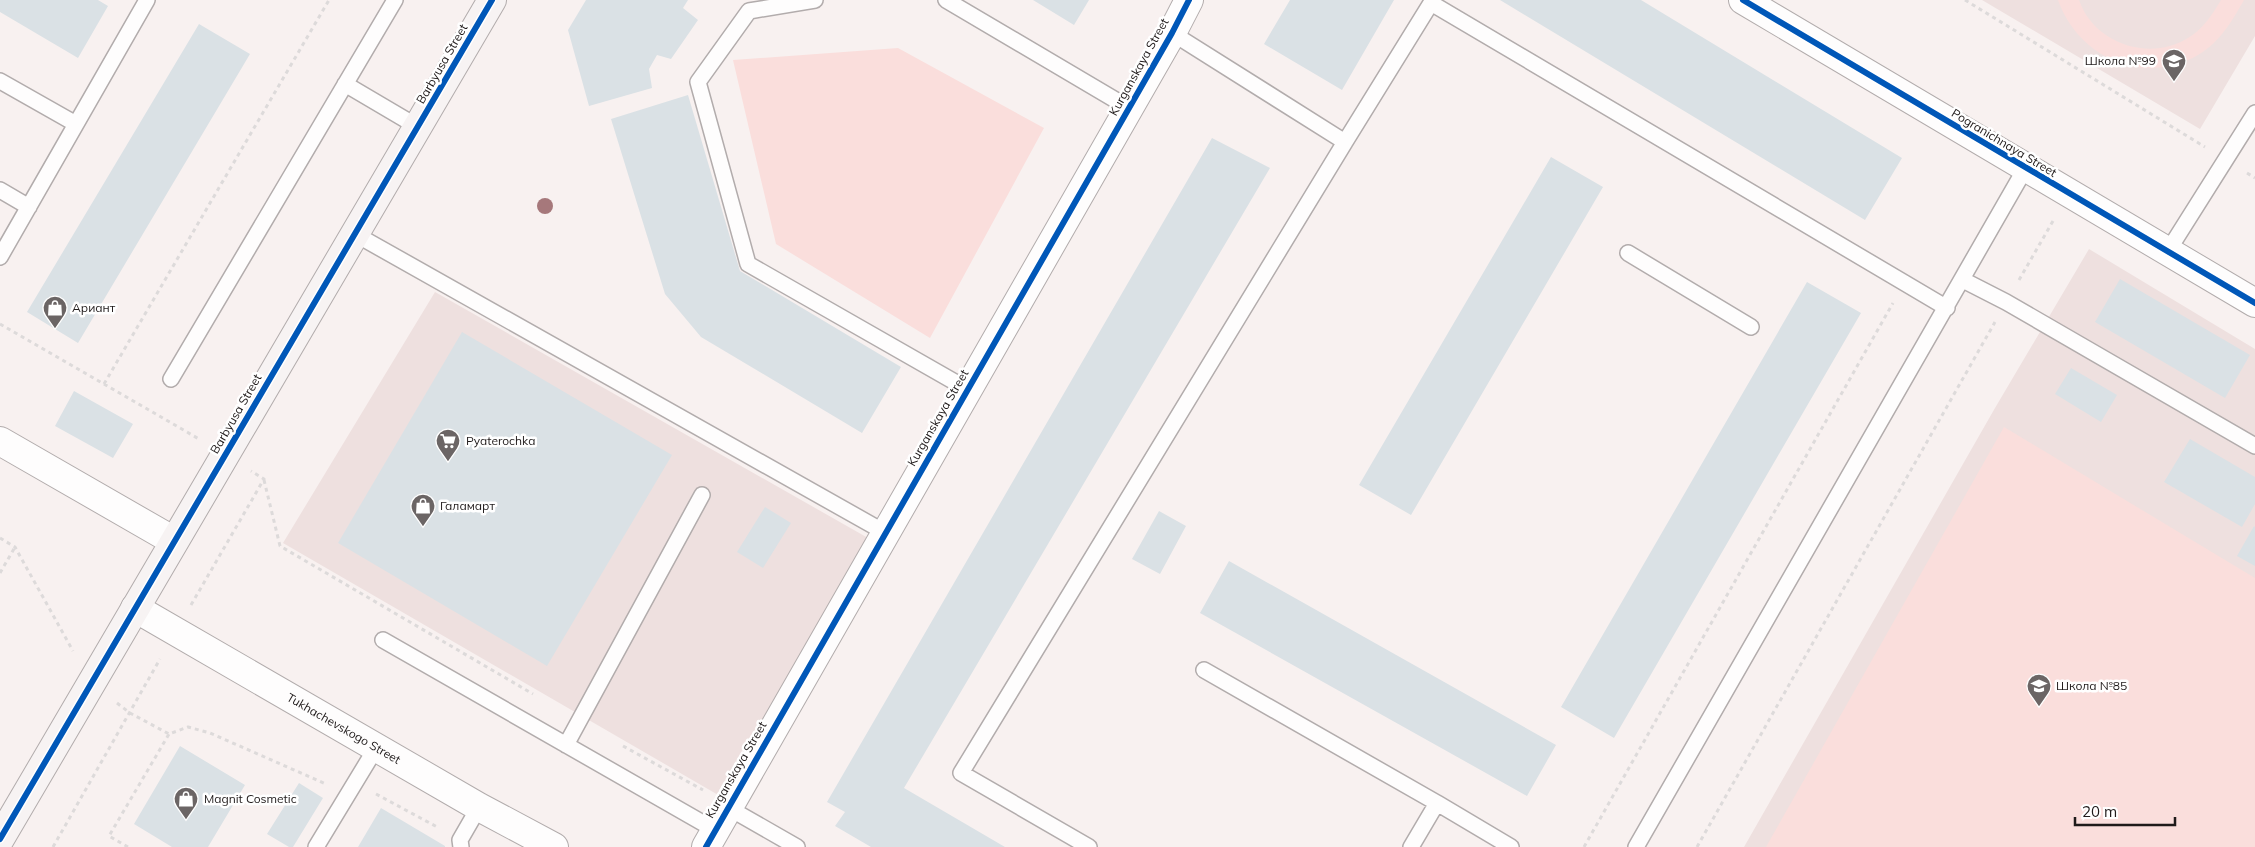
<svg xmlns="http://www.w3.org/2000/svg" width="2255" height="847" viewBox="0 0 2255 847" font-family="Mulish,sans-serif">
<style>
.built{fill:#eee0df}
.green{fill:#fadedc}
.building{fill:#dae1e5}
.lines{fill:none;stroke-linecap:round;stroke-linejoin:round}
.lane-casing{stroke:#b2acac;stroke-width:18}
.street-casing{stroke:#b2acac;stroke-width:30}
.secondary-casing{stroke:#b2acac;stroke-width:30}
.path{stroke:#dddada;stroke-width:3;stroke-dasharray:4 4;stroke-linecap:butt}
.lane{stroke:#fefdfd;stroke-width:15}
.street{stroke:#fefdfd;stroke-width:28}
.secondary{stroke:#f7f3f3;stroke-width:28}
.cycleway-casing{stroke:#fff;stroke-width:9}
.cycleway{stroke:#0057b8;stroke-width:6}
.tree{fill:#a6787b}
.labels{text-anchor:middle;stroke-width:5;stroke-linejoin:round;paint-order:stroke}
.poi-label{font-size:12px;fill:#1f1a1a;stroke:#fff;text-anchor:start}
.street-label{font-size:12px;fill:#1f1a1a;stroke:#fff}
</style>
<rect width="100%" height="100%" fill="#f8f1f0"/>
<path class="built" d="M1982,0H2255V36L2200,129Z
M2089,249L2255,349V847H1744L1995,408Z
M435,292L868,538L720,796L283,543Z"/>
<path class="green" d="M2058,0H2079C2094,44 2150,62 2188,38C2203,29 2212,15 2221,0H2244C2232,21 2220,42 2198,55C2143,87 2078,57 2058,0Z
M898,48L1044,128L930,338L776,244L733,60Z
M2004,427L2255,578V847H1766Z"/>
<path class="building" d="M0,0H98L108,6L78,58L0,12Z
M586,0H688L683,8L698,20L671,59L657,55L649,69L652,88L589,106L568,30Z
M1033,0H1089L1074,25Z
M1290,0H1394L1342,90L1264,44Z
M1500,0H1641L1902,158L1865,220Z
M199,24L250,54L78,343L27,312Z
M688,95L740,271L901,367L862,433L701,337L665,294L611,119Z
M1212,138L1270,168L904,788L1005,847H871L835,826L845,812L827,802Z
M1551,157L1603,187L1411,515L1359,485Z
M2120,279L2250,355L2225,398L2095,322Z
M1807,282L1861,313L1614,738L1561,707Z
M462,332L672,455L547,666L338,543Z
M2071,368L2117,395L2101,422L2055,394Z
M74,391L133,424L113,458L55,426Z
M2190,439L2255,477V504L2242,527L2164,482Z
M765,507L791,523L763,568L737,552Z
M1159,511L1186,526L1160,574L1132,559Z
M2254,526L2255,527V566L2237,556Z
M1229,561L1556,745L1527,796L1200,613Z
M180,746L245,785L208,847H172L134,824Z
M299,783L323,798L293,847H289L267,834Z
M381,808L445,846V847H358Z"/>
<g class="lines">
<defs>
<path id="lane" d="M815,0L749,11L698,82L748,264L967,389
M946,0L1129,108
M1172,33L1345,142L1431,3L1947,308
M0,81L76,124
M345,84L418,127
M0,190L29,207
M355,234L886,533
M2168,251L2255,113
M1628,253L1751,327
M0,257L147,0
M1963,280L2006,302L2255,446
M171,379L395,0
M383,640L715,830
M1204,670L1437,803
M566,745L702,495
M727,807L797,847
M316,847L376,748
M461,847L460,840L479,807
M1089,847L961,773L1345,142
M1411,847L1437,803L1511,847
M1636,847L2025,169"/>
<g id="street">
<path d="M1743,0L2255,303"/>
<path d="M0,441L174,541"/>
<path id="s1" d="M135,608L479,807L554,847"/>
<path d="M706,847L1172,33L1189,0"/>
</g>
<path id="secondary" d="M0,839L492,0"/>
</defs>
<use href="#lane" class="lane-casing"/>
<use href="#street" class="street-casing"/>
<use href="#secondary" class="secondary-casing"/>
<path class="path" d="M1965,0L2205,147
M2247,173L2255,178
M2019,280L2053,221
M0,324L199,439
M104,384L329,0
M264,480L280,546L533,694
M0,538L15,547L73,651
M0,573L15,547
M191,605L264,479L251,471
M117,703L130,713L169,734L188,727L210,733L326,784
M623,746L703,790
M376,794L439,828
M53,847L160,659
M128,847L109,836L169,734
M1584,847L1893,303
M1697,847L1995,322"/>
<use href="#lane" class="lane"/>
<use href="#street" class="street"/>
<use href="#secondary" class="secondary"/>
<defs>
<path id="cycleway" d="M1743,0L2255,303
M0,839L492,0
M706,847L1172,33L1189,0"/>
</defs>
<use href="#cycleway" class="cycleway-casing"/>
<use href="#cycleway" class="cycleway"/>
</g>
<circle class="tree" cx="545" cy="206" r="8"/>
<defs>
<symbol id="school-pin" viewBox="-11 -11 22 30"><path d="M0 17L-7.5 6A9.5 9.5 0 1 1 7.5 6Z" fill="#6b6565" stroke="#fff"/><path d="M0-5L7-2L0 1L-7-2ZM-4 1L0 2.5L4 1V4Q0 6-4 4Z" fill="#fff"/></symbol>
<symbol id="shop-pin" viewBox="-11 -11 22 30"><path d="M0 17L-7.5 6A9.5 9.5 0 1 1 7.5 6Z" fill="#6b6565" stroke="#fff"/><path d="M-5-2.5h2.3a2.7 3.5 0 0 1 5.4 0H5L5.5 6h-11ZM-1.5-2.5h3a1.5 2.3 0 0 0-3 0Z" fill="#fff"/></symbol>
<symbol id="supermarket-pin" viewBox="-11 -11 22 30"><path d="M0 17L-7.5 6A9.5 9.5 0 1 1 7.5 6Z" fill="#6b6565" stroke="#fff"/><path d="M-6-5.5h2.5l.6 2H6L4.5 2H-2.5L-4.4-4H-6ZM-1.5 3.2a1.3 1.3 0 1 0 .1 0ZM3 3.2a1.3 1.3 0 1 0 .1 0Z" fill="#fff"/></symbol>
</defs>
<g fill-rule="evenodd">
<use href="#school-pin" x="2160" y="47" width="28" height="38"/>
<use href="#shop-pin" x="41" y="294" width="28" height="38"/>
<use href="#supermarket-pin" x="434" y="427" width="28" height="38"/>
<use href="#shop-pin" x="409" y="492" width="28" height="38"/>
<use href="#school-pin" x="2025" y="672" width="28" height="38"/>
<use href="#shop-pin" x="172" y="785" width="28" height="38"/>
</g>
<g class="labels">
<g class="poi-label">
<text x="2156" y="65" text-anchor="end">Школа №99</text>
<text x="72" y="312">Ариант</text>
<text x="466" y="445">Pyaterochka</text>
<text x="440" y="510">Галамарт</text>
<text x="2056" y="690">Школа №85</text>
<text x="204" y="803">Magnit Cosmetic</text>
</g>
<g class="street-label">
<text transform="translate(442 64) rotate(-60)" y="4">Barbyusa Street</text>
<text transform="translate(1139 67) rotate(-61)" y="4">Kurganskaya Street</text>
<text transform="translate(2004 143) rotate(31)" y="4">Pogranichnaya Street</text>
<text transform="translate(236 414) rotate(-60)" y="4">Barbyusa Street</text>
<text transform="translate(938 418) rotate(-60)" y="4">Kurganskaya Street</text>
<text dy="4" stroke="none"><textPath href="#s1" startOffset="241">Tukhachevskogo Street</textPath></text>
<text transform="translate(736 770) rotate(-60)" y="4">Kurganskaya Street</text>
</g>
</g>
<path d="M2075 817v8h100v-8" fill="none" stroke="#1f1a1a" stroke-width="2.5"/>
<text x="2082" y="817" font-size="15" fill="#1f1a1a" stroke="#ffffff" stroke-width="4" paint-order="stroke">20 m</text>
</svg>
